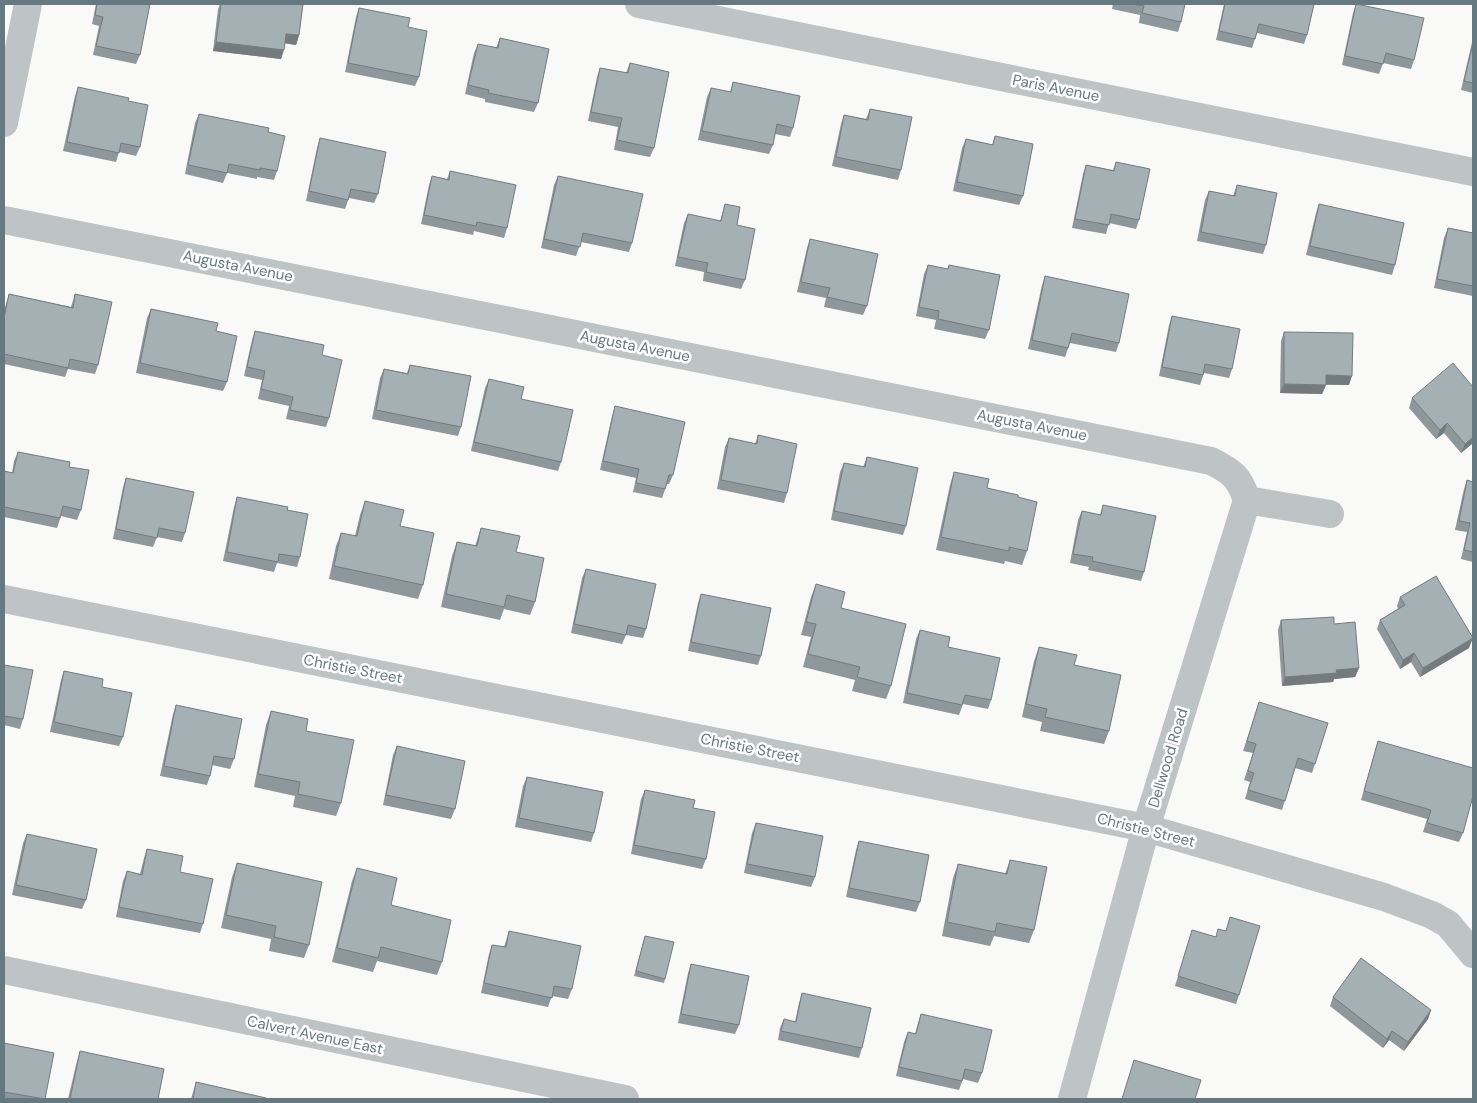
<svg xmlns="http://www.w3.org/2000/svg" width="1477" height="1103" viewBox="0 0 1477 1103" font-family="'DM Sans',sans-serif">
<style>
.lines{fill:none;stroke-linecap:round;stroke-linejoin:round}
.minor{stroke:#bec4c6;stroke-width:28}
.wall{fill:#8e979b}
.shaded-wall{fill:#747b7e}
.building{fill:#a5b0b4;stroke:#747b7e}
.labels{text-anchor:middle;stroke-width:5;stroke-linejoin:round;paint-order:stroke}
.street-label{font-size:15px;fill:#667980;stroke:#fff}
</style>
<rect width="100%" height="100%" fill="#f9f9f7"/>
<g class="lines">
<path class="minor" d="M639,4L1473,172
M4,123L28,4
M4,220L1211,461C1233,472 1239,477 1247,500
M1247,500L1330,514
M4,599L1146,828L1384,897L1432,915L1448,924L1473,954
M4,970L625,1099
M1072,1099L1146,828L1247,500"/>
</g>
<path class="wall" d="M96,4H150L140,55L136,64L93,55L99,26L92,24Z
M220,4H303L299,35L296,45L285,43L281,59L213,51L218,9Z
M1113,4H1185L1181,22L1178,32L1139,23L1140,15L1112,9Z
M1224,4H1314L1307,35L1304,44L1257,33L1252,48L1216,40Z
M1356,4L1414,60L1411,69L1383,63L1379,74L1342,65L1353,13Z
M359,8L408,27L419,77L415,86L345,72L356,17Z
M500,38L538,103L534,112L485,102V99L465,94L474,53L478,44L496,48Z
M1473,38V93L1461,90Z
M630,63L654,148L650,157L614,150L618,127L588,121L597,77L600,68L626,73Z
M733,82L793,128L790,137L775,134L773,145L769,154L698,140L707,97L711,88L730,92Z
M78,87L128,101L140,147L136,156L119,152L116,162L63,151L75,96Z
M870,109L901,170L898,180L832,166L841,124L844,115L866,119Z
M199,114L268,132L277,171L274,180L257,177V179L227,173L223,183L185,174L195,123Z
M995,136L1023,196L1019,205L953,191L962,148L966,139L992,145Z
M320,138L378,194L374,203L349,198L345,209L306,201L317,148Z
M1116,162L1139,220L1136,229L1109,223L1106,234L1072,228L1083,174L1086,165L1113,170Z
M450,171L507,228L504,238L474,231L473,235L421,224L429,185L432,176L447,179Z
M558,176L632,243L629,252L581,242L576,256L541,248L554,185Z
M1237,185L1266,245L1263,254L1197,241L1205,200L1209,191L1233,196Z
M725,204L737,225L745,280L741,289L703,281L704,272L675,266L684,223L688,214L720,221Z
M1319,204L1395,265L1392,275L1306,255L1316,213Z
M1448,228L1473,233V296L1434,288L1444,238Z
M810,239L867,306L863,315L824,307L826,298L797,292L807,248Z
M928,265L947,269L949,265L989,330L985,339L934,329L936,320L916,316L924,274Z
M1045,276L1119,343L1116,352L1070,343L1065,357L1028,349L1042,285Z
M9,294L71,307L75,294L98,365L95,374L68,369L65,377L4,364V311Z
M151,309L216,331L227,382L223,391L136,373L147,318Z
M1172,316L1232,369L1229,378L1204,373L1200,385L1159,376L1169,325Z
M255,331L322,355L329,418L326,427L286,419L289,406L258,399L262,380L244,376L252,340Z
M1284,332L1349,385H1326L1322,394L1280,393L1281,341Z
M410,365L461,427L458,436L372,419L380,378L384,369L407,373Z
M489,379L521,399L561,462L558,471L471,451L485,388Z
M1412,398L1473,443L1461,453L1444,433L1436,439L1409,408Z
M615,406L673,475L669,484H667L662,498L633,492L636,478L600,470L612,416Z
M758,435L787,493L784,503L717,489L725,447L729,438L755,444Z
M18,452L69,467L81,510L77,520L61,516L57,528L4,517V471L12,473L14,461Z
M867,457L906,526L903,535L831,520L840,472L844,463L863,467Z
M954,472L987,488L1018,497L1027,551L1022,565L1005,561L1004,564L936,550L950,485Z
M126,478L185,533L182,542L157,537L153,547L113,539L123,487Z
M1467,480L1473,482V562L1461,559L1467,532L1455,530L1464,489Z
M237,497L287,510L300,557L297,567L277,563L274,572L223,561L234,507Z
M365,501L400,526L423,585L418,599L329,579L336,546L341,533L355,536L360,515Z
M1103,505L1144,572L1141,581L1088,570L1089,567L1070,563L1078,520L1082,511L1100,515Z
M481,528L516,552L535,602L530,615L504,609L500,620L441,607L452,556L457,542L475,546Z
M586,569L646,629L643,638L626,635L622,644L571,633L582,578Z
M816,584L841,608L891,686L886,699L852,691L855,680L803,667L811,637L801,635L811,597Z
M701,594L761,656L758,665L688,651L698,603Z
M1400,597L1469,648L1420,677L1411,662L1400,669L1377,629L1380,620L1398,609L1397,606Z
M1281,620L1334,624L1359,668L1355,677L1334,679L1333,682L1282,686L1278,630Z
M920,630L948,647L991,700L988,709L963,704L959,715L903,703L916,639Z
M1039,647L1074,665L1109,731L1104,744L1040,731L1042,722L1022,717L1034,661Z
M4,665L23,719L20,729L4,725Z
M64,671L102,687L123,737L119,746L50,732L61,680Z
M1259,702L1315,764L1312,773L1295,768L1282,810L1245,799L1250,782L1244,780L1253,753L1243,751Z
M176,705L234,759L230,769L212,765L210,776L207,785L160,776L173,714Z
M271,711L341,803L336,816L293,807L295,796L254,787L266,725Z
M1378,741L1463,833L1459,842L1423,832L1427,819L1361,800Z
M397,746L455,809L451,819L383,805L393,755Z
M527,777L594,833L591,842L515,827L523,786Z
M645,790L693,808L706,859L702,869L631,854L641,799Z
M756,823L815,877L811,887L744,873L752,833Z
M27,834L86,900L82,909L12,895L23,843Z
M859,841L920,902L916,912L846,897L856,850Z
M147,849L180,872L203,924L200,933L116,917L123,881L127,871L140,874L144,858Z
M1010,860L1034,930L1029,943L994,936L990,946L942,936L953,878L958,864L1005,874Z
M237,863L309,945L304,958L269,951L271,939L221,928L232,877Z
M357,868L442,962L437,975L377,961L373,972L332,962L352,881Z
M1230,917L1239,995L1236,1004L1175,986L1192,930L1216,937L1226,931Z
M509,931L572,989L568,999L552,996L548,1007L481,993L489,954L492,945L504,947Z
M645,936L665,979L664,983L634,976Z
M691,964L739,1025L735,1034L678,1023L688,973Z
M802,993L862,1048L859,1058L778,1040L780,1028L784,1019L795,1022L799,1003Z
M1333,997L1431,1010L1428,1019L1404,1051L1389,1040L1383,1048L1330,1006Z
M921,1014L982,1073L978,1083L963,1079L959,1090L896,1076L904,1042L908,1032L915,1034L918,1023Z
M4,1043L45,1099H4Z
M80,1051L158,1099H68L76,1065Z
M196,1082L266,1099H191Z"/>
<path class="shaded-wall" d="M286,34L299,35L296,45L283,43Z
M216,42L284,50L281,59L213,51Z
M1326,375L1352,376L1349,385L1322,384Z
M1284,384L1326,385L1322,394L1280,393Z
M1447,423L1444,433L1436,439L1440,430Z
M1473,437V443L1461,453L1465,444Z
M1473,638L1469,648L1420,677L1423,668Z
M1414,653L1411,662L1400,669L1403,660Z
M1359,668L1355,677L1334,679L1333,682L1282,686L1285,677L1336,670Z
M1431,1010L1428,1019L1404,1051L1408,1042Z
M1392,1031L1389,1040L1383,1048L1387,1039Z"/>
<path class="building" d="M97,4H150L140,55L96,46L103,17L95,15Z
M221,4H303L299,35L286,34L284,50L216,42Z
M1133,4H1185L1181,22L1142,13L1144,6Z
M1225,4H1314L1307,35L1259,24L1255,39L1219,31Z
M1356,4L1424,18L1414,60L1386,53L1383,64L1345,56Z
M359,8L410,18L408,27L427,31L419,77L348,63Z
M500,38L549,49L538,103L488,93L489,90L468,85L478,44L498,48Z
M1473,43V83L1464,81Z
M630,63L669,72L654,148L617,140L622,118L591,112L600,68L628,73Z
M733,82L800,96L793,128L777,124L773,145L702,131L711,88L731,92Z
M78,87L129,98L128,101L148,105L140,147L121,143L119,153L67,142Z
M870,109L912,117L901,170L836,157L844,115L868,120Z
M199,114L269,128L268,132L285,136L277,171L260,168V170L229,164L227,173L188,165Z
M995,136L1033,144L1023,196L957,182L966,139L993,145Z
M320,138L386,152L378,194L351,189L348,200L309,191Z
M1116,162L1150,169L1139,220L1111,214L1109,225L1075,219L1086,165L1114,171Z
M450,171L516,185L507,228L477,222L476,226L424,215L432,176L449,180Z
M558,176L643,194L632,243L583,233L580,247L544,239Z
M1237,185L1277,193L1266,245L1201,232L1209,191L1235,196Z
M725,204L740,207L737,225L755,229L745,280L706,272L708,263L678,257L688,214L721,221Z
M1319,204L1404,223L1395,265L1310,246Z
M1448,228L1473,233V286L1437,279Z
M810,239L878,254L867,306L827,297L830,288L801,282Z
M928,265L948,269L949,265L1000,275L989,330L938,319L939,311L919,307Z
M1045,276L1129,294L1119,343L1072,333L1068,348L1032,340Z
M9,294L73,308L75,294L112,302L98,365L70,359L68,368L4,354V318Z
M151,309L218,323L216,331L237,336L227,382L140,363Z
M1172,316L1240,329L1232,369L1205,364L1203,375L1162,367Z
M255,331L324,345L322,355L342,360L329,418L290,410L293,397L261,389L265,371L247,367Z
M1284,332L1353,333L1352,376L1326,375V385L1284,384Z
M1453,363L1473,387V437L1465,444L1447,423L1440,430L1412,398Z
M410,365L471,376L461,427L376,410L384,369L408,374Z
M489,379L524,387L521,399L573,410L561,462L474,442Z
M615,406L685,422L673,475H669L665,489L636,483L639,469L603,461Z
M758,435L797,444L787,493L721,480L729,438L757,444Z
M18,452L70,462L69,467L89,470L81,510L63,506L60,518L4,507V471L13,473Z
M867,457L918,468L906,526L834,511L844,463L865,467Z
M954,472L989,479L987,488L1018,495V497L1037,502L1027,551L1009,547V551L941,537Z
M126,478L194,492L185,533L159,528L157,538L116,529Z
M1467,480L1473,482V552L1464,550L1470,523L1459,521Z
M237,497L288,507L287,510L308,514L300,557L279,554L278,562L227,552Z
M365,501L404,510L400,526L434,533L423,585L334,566L341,533L357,536Z
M1103,505L1156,516L1144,572L1092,561L1093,557L1073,554L1082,511L1101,515Z
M481,528L520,536L516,552L544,558L535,602L507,595L504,607L446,594L457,542L477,546Z
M586,569L656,584L646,629L628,625L626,635L574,624Z
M1436,576L1473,638L1423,668L1414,653L1403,660L1380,620L1405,605L1400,597Z
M816,584L845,592L841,608L906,624L891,686L857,677L860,667L808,654L816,624L806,622Z
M701,594L771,608L761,656L691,642Z
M1334,617V624L1355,622L1359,668L1336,670L1337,673L1285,677L1281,620Z
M920,630L950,637L948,647L1000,658L991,700L965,695L962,705L907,693Z
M1039,647L1077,655L1074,665L1121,675L1109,731L1045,717L1047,709L1026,704Z
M4,665L33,670L23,719L4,716Z
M64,671L103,679L102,687L132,693L123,737L54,722Z
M1259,702L1328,723L1315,764L1298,758L1285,801L1248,790L1254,773L1248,771L1256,744L1247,741Z
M176,705L242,719L234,759L214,756L210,776L164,766Z
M271,711L308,719L306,731L354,740L341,803L298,794L300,782L258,774Z
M1378,741L1473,768V796L1463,833L1427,823L1431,810L1364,791Z
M397,746L465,761L455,809L386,795Z
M527,777L603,792L594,833L519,818Z
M645,790L695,800L693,808L715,812L706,859L634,845Z
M756,823L823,836L815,877L747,864Z
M27,834L97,849L86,900L16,885Z
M859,841L929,855L920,902L849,888Z
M147,849L183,856L180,872L213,879L203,924L119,907L127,871L142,875Z
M1010,860L1047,867L1034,930L997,923L995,932L947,922L958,864L1007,874Z
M237,863L322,882L309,945L274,937L276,926L226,915Z
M357,868L397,878L391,905L451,920L442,962L381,947L378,958L337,948Z
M1230,917L1260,926L1239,995L1178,976L1192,930L1216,937L1218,929L1226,931Z
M509,931L581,946L572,989L554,986L552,998L484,983L492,945L506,947Z
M645,936L674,942L665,979L636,971Z
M1361,958L1431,1010L1408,1042L1392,1031L1387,1039L1333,997Z
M691,964L749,976L739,1025L681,1014Z
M802,993L871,1008L862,1048L781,1031L784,1019L796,1022Z
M921,1014L992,1030L982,1073L965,1069L962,1081L899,1067L908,1032L916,1034Z
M4,1043L54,1053L45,1099L4,1092Z
M80,1051L164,1069L158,1099H70Z
M1134,1060L1201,1080L1195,1099H1122Z
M196,1082L266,1098V1099H193Z"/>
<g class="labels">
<g class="street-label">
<text transform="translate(1056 88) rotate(11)" y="5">Paris Avenue</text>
<text transform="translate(238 266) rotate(11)" y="5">Augusta Avenue</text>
<text transform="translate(635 346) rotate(11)" y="5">Augusta Avenue</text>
<text transform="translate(1032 425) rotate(11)" y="5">Augusta Avenue</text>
<text transform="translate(353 669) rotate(11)" y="5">Christie Street</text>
<text transform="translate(750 748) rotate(11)" y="5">Christie Street</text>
<text transform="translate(1168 758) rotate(-73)" y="5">Dellwood Road</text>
<text transform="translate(1146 830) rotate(14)" y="5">Christie Street</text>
<text transform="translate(315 1035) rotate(12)" y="5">Calvert Avenue East</text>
</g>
</g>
<rect width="1477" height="1103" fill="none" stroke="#667980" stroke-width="10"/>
</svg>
